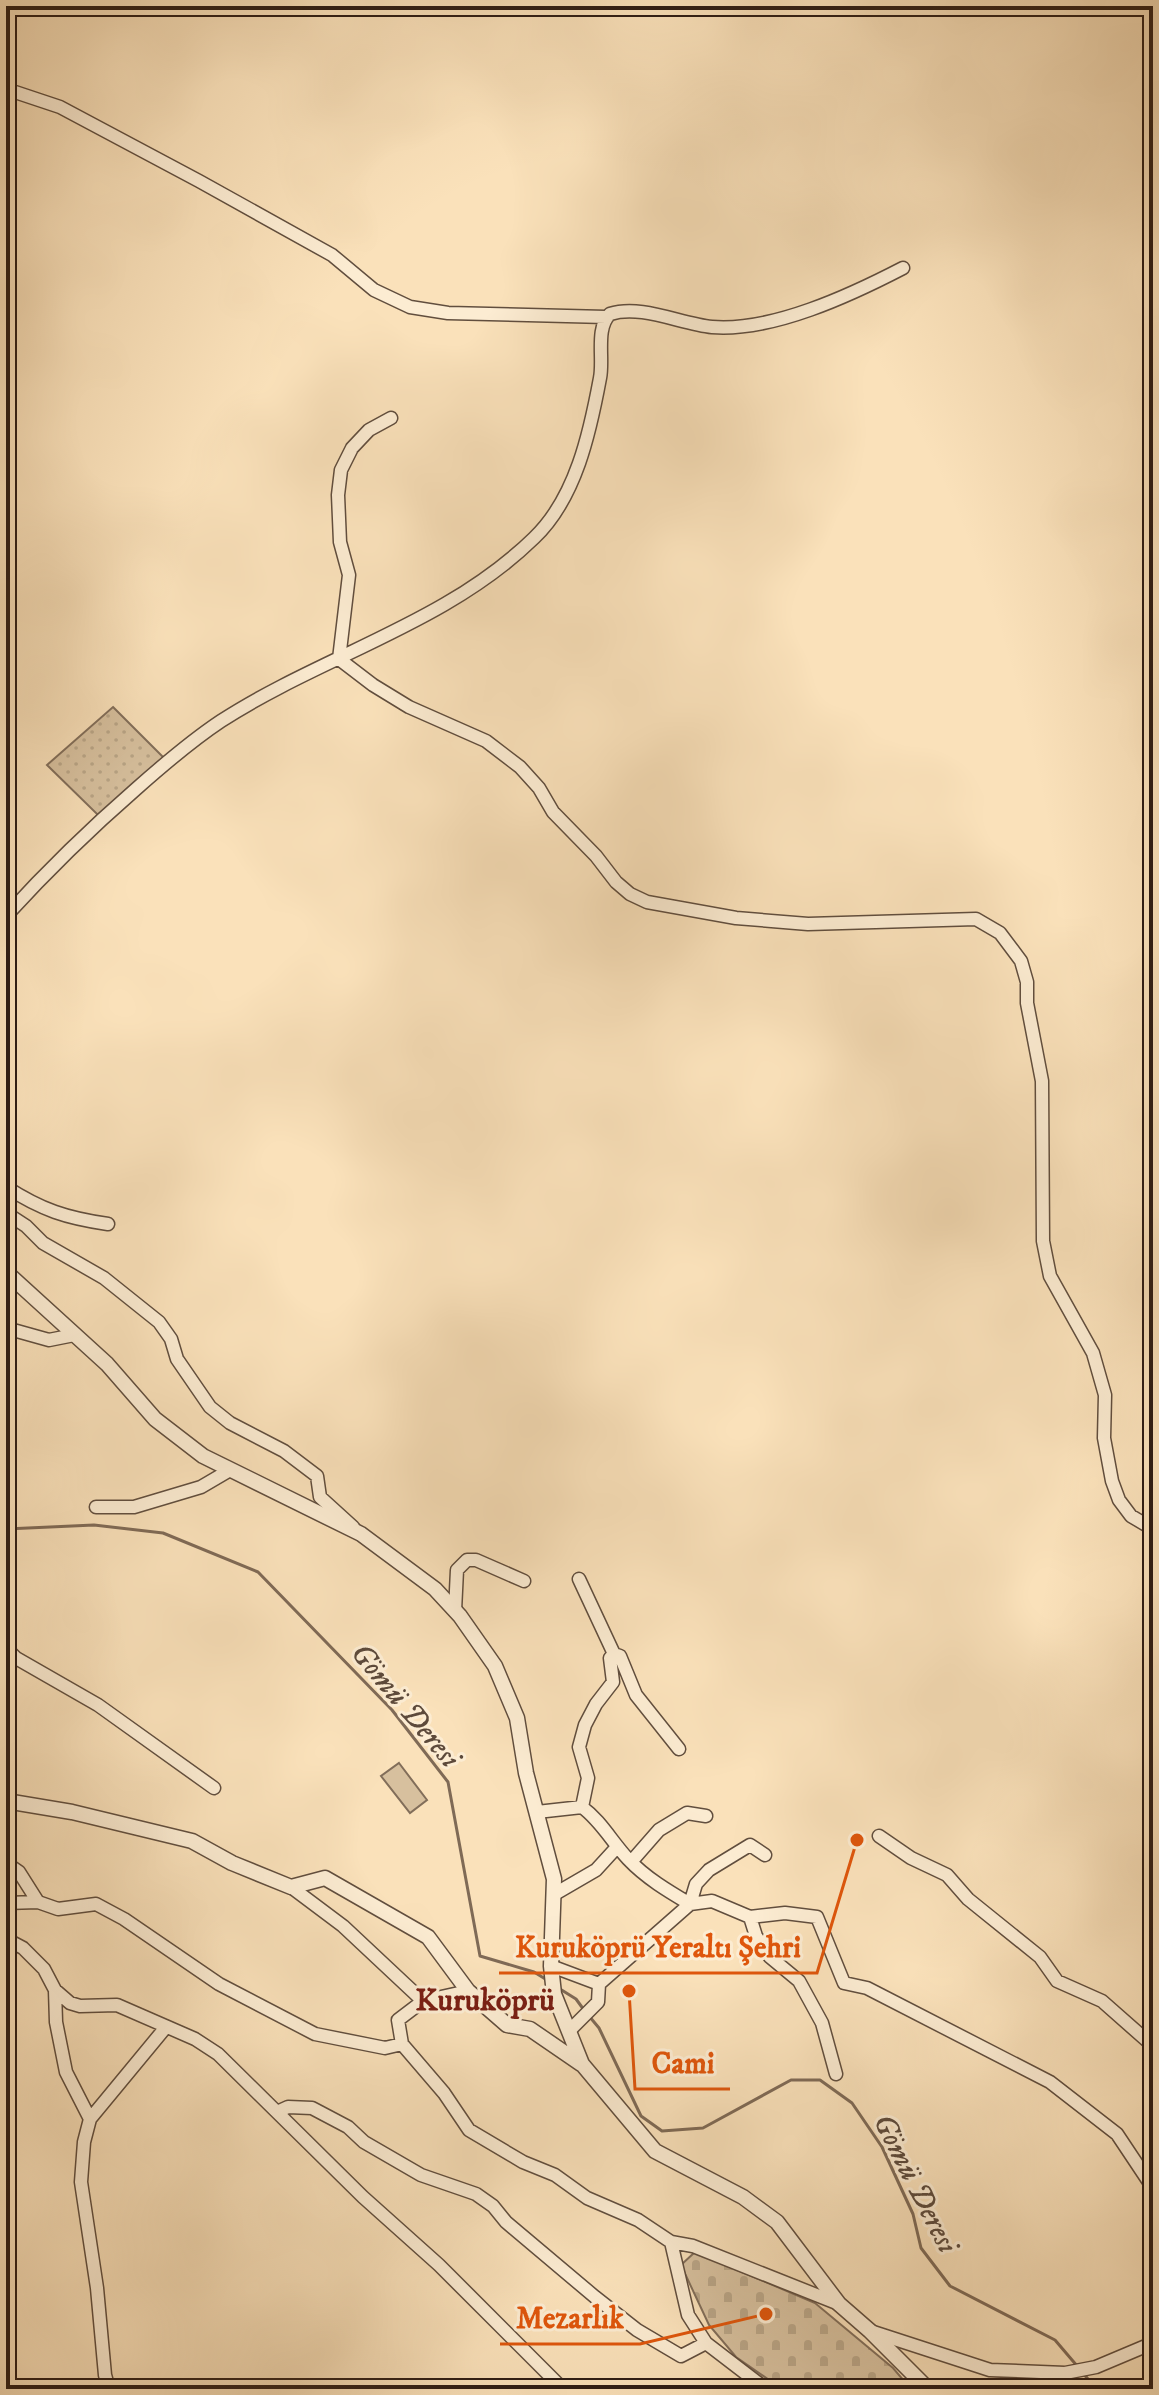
<svg xmlns="http://www.w3.org/2000/svg" width="1159" height="2395" viewBox="0 0 1159 2395" font-family="'IM FELL DW Pica',serif">
<style>
.grass{fill:url(#grass-dots);stroke:#826e5a;stroke-width:2}
.cemetery{fill:url(#cemetery-stones);stroke:#826e5a;stroke-width:2}
.green{fill:#d7c09e;stroke:#826e5a;stroke-width:2}
.lines{fill:none;stroke-linecap:round;stroke-linejoin:round}
.stream{stroke:#7f6a56;stroke-width:3}
.minor-casing{stroke:#614e3e;stroke-width:15}
.tertiary-casing{stroke:#614e3e;stroke-width:17}
.minor{stroke:#fcecd2;stroke-width:12}
.tertiary{stroke:#fcecd2;stroke-width:14}
.labels{text-anchor:middle;stroke-width:6;stroke-linejoin:round;paint-order:stroke}
.water-label{font-size:30px;font-style:italic;fill:#5d4a3b;stroke:#fcecd2}
.quarter-label{font-size:32px;font-weight:bold;fill:#7a1f14;stroke:#fcecd2}
.leader{fill:none;stroke:#df560c;stroke-width:3}
.callout-dot{fill:#df560c;stroke:#fcecd2;stroke-width:3}
.callout-label{font-size:30px;text-anchor:middle;font-weight:bold;fill:#df560c;stroke:#fcecd2;stroke-width:6;stroke-linejoin:round;paint-order:stroke}
</style>
<defs>
<pattern id="grass-dots" width="8" height="8" patternUnits="userSpaceOnUse" patternTransform="scale(2)"><rect width="8" height="8" fill="#d7c09e"/><path d="M2 2h.1M6 6h.1" fill="none" stroke="#b9a587" stroke-width="1.8" stroke-linecap="round"/></pattern>
<pattern id="cemetery-stones" width="16" height="16" patternUnits="userSpaceOnUse" patternTransform="scale(2)"><rect width="16" height="16" fill="#d7c09e"/><path d="M2 7V4a2 2 0 0 1 4 0v3zM10 15v-3a2 2 0 0 1 4 0v3z" fill="#b9a587"/></pattern>
</defs>
<rect width="100%" height="100%" fill="#fae1ba"/>
<filter id="stains"><feTurbulence type="fractalNoise" baseFrequency=".0025" numOctaves="4"/><feColorMatrix values="0 0 0 0 .2 0 0 0 0 .09 0 0 0 0 .02 0 0 0 .5 -.17"/></filter>
<radialGradient id="worn" r=".72"><stop offset=".6" stop-color="#630" stop-opacity="0"/><stop offset="1" stop-color="#630" stop-opacity=".3"/></radialGradient>
<path class="grass" d="M113,707L164,758L98,815L47,765Z"/>
<path class="cemetery" d="M695,2252L815,2303L893,2368L911,2389H782L736,2357L709,2325L681,2265Z"/>
<path class="green" d="M399,1763L427,1800L410,1813L381,1776Z"/>
<g class="lines">
<path class="stream" d="M6,1529L94,1525L163,1533L258,1572L392,1710L448,1782L480,1956L534,1972L547,1980
M560,1989L576,1999L584,2010
M589,2016L599,2028L641,2116L662,2131L703,2128L791,2080H820L852,2103L882,2147L913,2214L921,2248L950,2286L1055,2340L1078,2367
M1083,2373L1096,2389"/>
<defs>
<path id="minor" d="M6,89L60,107L199,181L332,255L374,290L410,307L448,313L606,317
M391,418L369,430L352,448L341,470L338,495L340,542L349,575L339,659L373,685L409,707L486,741L520,767L539,788L553,812L596,856L616,882L630,894L647,902L736,918L808,924L976,919L1000,933L1021,961L1027,982V1003L1042,1081L1043,1241L1050,1276L1093,1353L1105,1395L1104,1438L1112,1481L1119,1500L1131,1516L1153,1529
M6,916C47,871 90,829 136,789C163,765 191,741 221,721C323,655 446,624 534,538C576,498 590,432 600,378C604,359 595,328 610,314C641,304 681,324 712,327C772,332 851,295 903,268
M6,1187C42,1210 66,1218 108,1224
M6,1213L26,1226L43,1243L104,1278L159,1322L171,1339L177,1359L210,1407L230,1423L284,1451L317,1476L320,1497L353,1527
M6,1328L49,1340L74,1335
M96,1507H134L201,1487L230,1470
M579,1579L614,1654
M455,1611L457,1570L467,1560H476L524,1581
M6,1648L16,1658L98,1705L214,1788
M582,1807L588,1778L579,1747L585,1725L596,1704L613,1682L610,1658L614,1654L620,1656L636,1695L679,1749
M537,1812L582,1807C601,1821 612,1842 628,1859C646,1878 668,1891 690,1904L696,1884L709,1870L750,1845L765,1855
M879,1836L911,1858L947,1875L968,1899L1040,1957L1057,1981L1102,2001L1153,2046
M631,1862L659,1830L687,1813L706,1816
M6,1863L19,1872L38,1902
M291,1887L343,1926L423,2001
M553,1895L596,1870L617,1847
M6,1903L38,1902L58,1909L96,1904L124,1919L219,1984L315,2034L385,2048L402,2044
M750,1917L756,1936L770,1957L799,1981L822,2023L836,2074
M6,1939L23,1948L44,1969L55,1990L70,2003L80,2006L117,2005L195,2039L218,2054L363,2197L439,2265L563,2389
M551,1966L599,1984
M55,1990L56,2022L66,2072L90,2119L84,2142L81,2182L97,2288L105,2375L109,2389
M468,1991L423,2001L398,2020L402,2044L444,2093L469,2130L523,2162L555,2175L587,2198L638,2220L671,2242L693,2246L839,2304
M569,2031L598,2002L599,1984L690,1904L712,1901L750,1917L785,1913L817,1917L844,1983L867,1988L1050,2082L1117,2134L1153,2188
M277,2112L288,2107L312,2108L348,2127L364,2142L421,2175L476,2194L493,2206L506,2222L595,2297L637,2330L681,2356L706,2343
M90,2119L166,2027
M671,2242L688,2315L706,2343L766,2389
M870,2331L990,2370L1065,2373L1096,2367L1153,2343"/>
<path id="tertiary" d="M6,1272L107,1364L155,1419L203,1456L361,1534L435,1589L460,1616L495,1666L517,1718L526,1773L554,1879L551,1966L554,1994L582,2064L655,2151L743,2197L777,2222L839,2304L870,2331L928,2389
M6,1801L72,1812L192,1841L232,1863L291,1887L325,1878L428,1937L468,1991L507,2025L530,2029L581,2064"/>
</defs>
<use href="#minor" class="minor-casing"/>
<use href="#tertiary" class="tertiary-casing"/>
<use href="#minor" class="minor"/>
<use href="#tertiary" class="tertiary"/>
</g>
<g class="labels">
<g class="water-label">
<text transform="translate(406 1705) rotate(50)" y="10">Gömü Deresi</text>
<text transform="translate(916 2183) rotate(63)" y="10">Gömü Deresi</text>
</g>
<g class="quarter-label">
<text x="485" y="2010">Kuruköprü</text>
</g>
</g>
<path class="leader" d="M857 1840L817 1973H499M629 1991L635 2089H730M766 2314L640 2344H500"/>
<g class="callout-dot">
<circle cx="857" cy="1840" r="8"/>
<circle cx="629" cy="1991" r="8"/>
<circle cx="766" cy="2314" r="8"/>
</g>
<g class="callout-label">
<text x="658" y="1957">Kuruköprü Yeraltı Şehri</text>
<text x="683" y="2073">Cami</text>
<text x="570" y="2328">Mezarlık</text>
</g>
<rect width="1159" height="2395" fill="none" stroke="#fae1ba" stroke-width="32"/>
<rect x="8" y="8" width="1143" height="2379" fill="none" stroke="#2e1d15" stroke-width="4"/>
<rect x="16" y="16" width="1127" height="2363" fill="none" stroke="#2e1d15" stroke-width="2"/>
<rect width="100%" height="100%" filter="url(#stains)"/>
<rect width="100%" height="100%" fill="url(#worn)"/>
</svg>
